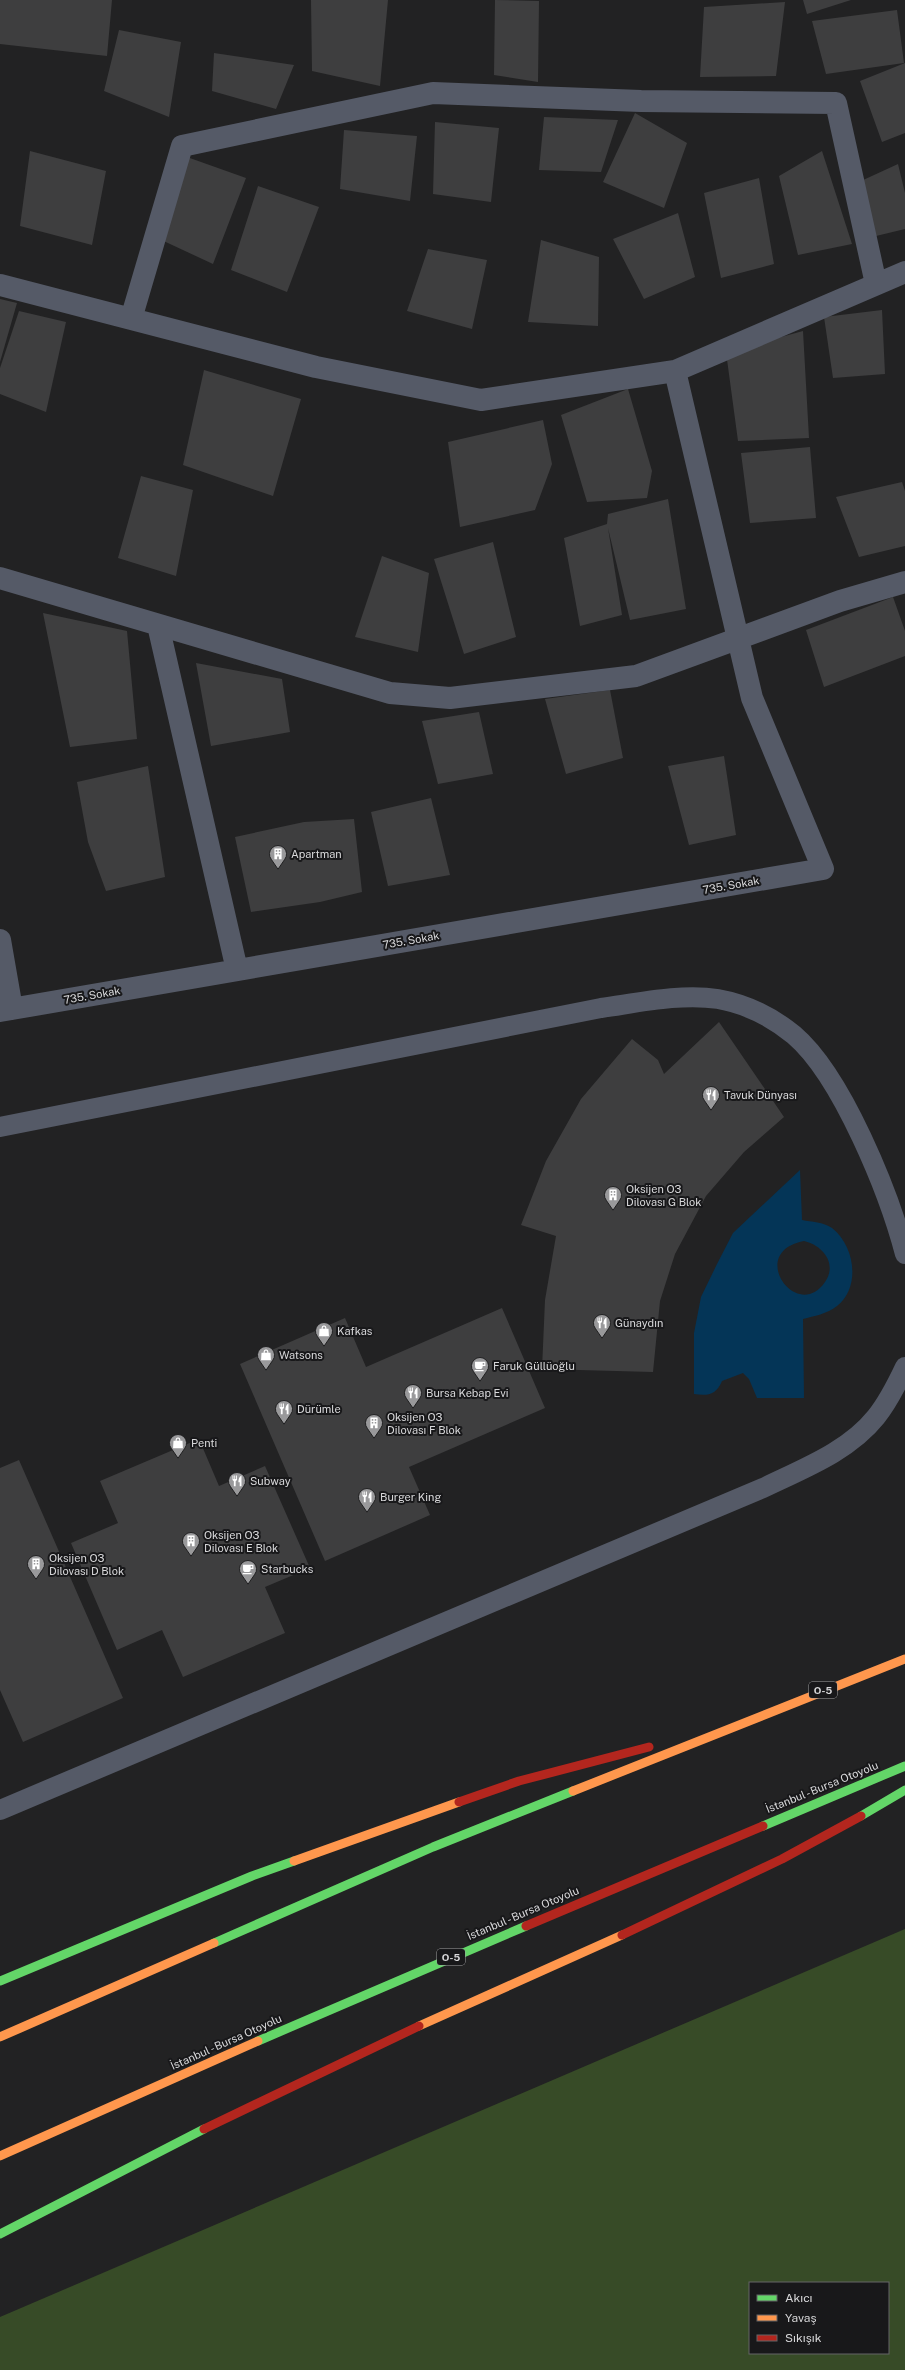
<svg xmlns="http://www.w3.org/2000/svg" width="905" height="2370" viewBox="0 0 905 2370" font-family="'Public Sans',sans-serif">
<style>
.green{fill:#374b27;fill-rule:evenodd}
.water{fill:#043557;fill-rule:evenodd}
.building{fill:#3e3e3f}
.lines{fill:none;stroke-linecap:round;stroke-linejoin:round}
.lane{stroke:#555a67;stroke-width:20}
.street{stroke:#555a67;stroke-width:22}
.fast{stroke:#63d668;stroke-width:9}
.slow{stroke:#ff974d;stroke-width:9}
.jam{stroke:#b3261e;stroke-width:9}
.labels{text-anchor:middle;stroke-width:4;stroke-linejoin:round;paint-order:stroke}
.shield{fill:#18181a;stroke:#9f9fa1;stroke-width:1}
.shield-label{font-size:10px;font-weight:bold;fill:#d9d9db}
.poi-label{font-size:11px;fill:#d9d9db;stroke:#18181a;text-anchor:start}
.street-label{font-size:11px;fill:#d9d9db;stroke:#18181a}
</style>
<rect width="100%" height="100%" fill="#222223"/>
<path class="green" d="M905,1929V2370H0V2317ZM750,2283H888V2353H750Z"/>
<path class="water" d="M800,1170L802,1220C812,1222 823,1222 832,1228C855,1246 861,1287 837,1306C827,1314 814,1316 803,1319L804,1398H757L749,1379L743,1373L722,1381C716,1395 708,1396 694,1394V1333L701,1297L717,1264L733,1233ZM804,1241C822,1245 838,1263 825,1282C797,1323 746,1252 804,1241Z"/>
<path class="building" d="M0,0H112L107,56L0,44Z
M311,0H388L380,86L312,71Z
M495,0L539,1L538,82L494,75Z
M803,0H851L807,14Z
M785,2L776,76L700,77L704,7Z
M897,10L904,63L826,74L812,21Z
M119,30L181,42L169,117L104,91Z
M214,53L294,65L276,109L212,91Z
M905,63V133L882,142L860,81Z
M635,113L687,143L664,208L603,182Z
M544,117L618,120L601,172L539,170Z
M435,122L499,128L491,202L433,194Z
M344,130L417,136L410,201L340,189Z
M30,151L106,171L92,245L20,226Z
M822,151L852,244L798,255L779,176Z
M187,157L246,178L213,264L155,237Z
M898,164L905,193V229L876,236L861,181Z
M759,178L774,264L721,278L704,193Z
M258,186L319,207L287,292L231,270Z
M678,213L695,277L644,299L613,239Z
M541,240L599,257L598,326L528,322Z
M428,249L487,260L472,329L407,311Z
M0,299L17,303L0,362Z
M882,310L885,374L833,378L824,317Z
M19,311L66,322L46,412L0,394V368Z
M803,331L809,438L738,441L726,352Z
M204,370L301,399L273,496L183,465Z
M628,389L652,471L647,498L587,502L561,415Z
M543,420L552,464L535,510L460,527L448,442Z
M810,447L816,518L750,523L741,453Z
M141,476L193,490L176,576L118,558Z
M902,482L905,491V546L859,557L836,497Z
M668,499L686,609L630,620L608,528L622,615L580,626L564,538L607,524L608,514Z
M493,542L516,637L464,654L434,559Z
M382,556L429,573L418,652L355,637Z
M893,597L905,631V656L824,687L806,630Z
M43,613L127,631L137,739L70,747Z
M196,663L282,679L290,732L211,746Z
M610,690L623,758L566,774L545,699Z
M479,712L493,774L438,784L422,721Z
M724,756L736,835L689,845L668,766Z
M148,766L165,877L106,891L88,842L77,782Z
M431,798L450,875L388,886L371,812Z
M354,819L362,892L320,902L251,912L235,837L304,822Z
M719,1022L784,1117L744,1152L706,1196L675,1254L660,1301L653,1372L542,1369L545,1300L556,1236L521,1225L546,1161L581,1099L632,1039L658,1060L664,1074Z
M502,1308L545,1408L409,1467L430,1515L325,1561L240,1364L345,1318L366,1367Z
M199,1439L219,1486L265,1466L310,1568L265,1587L285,1633L183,1677L162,1630L117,1650L71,1543L118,1523L100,1481Z
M19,1460L123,1698L23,1742L0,1690V1468Z"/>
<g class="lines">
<path class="lane" d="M0,1127L601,1008C637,1003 681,993 718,999C746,1004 772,1017 794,1035C842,1076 889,1193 905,1254
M0,1810L763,1488C802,1469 848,1452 876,1417C888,1402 897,1384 905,1367"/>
<path class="street" d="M0,285L316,367L481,400L675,371L905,272
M131,319L182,146L433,93L641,101L836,103L876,284
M0,578L390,693L450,698L636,676L840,601L905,582
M158,625L237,970
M0,940L12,1009
M0,1011L823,869L752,698L675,371"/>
<path class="fast" d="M861,1816L905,1790
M763,1826L905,1766
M214,1943L433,1847L573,1791
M0,1981L252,1876L294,1861
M258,2041L526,1926
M0,2234L204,2129"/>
<path class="slow" d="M573,1791L905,1659
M294,1861L459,1802
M419,2026L622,1935
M0,2037L214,1943
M0,2156L258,2041"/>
<path class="jam" d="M459,1802L519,1781L649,1747
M526,1926L763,1826
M622,1935L782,1859L861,1816
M204,2129L419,2026"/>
</g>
<defs>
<symbol id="building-pin" viewBox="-11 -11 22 30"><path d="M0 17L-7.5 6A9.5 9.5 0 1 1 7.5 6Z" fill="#99999b" stroke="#18181a"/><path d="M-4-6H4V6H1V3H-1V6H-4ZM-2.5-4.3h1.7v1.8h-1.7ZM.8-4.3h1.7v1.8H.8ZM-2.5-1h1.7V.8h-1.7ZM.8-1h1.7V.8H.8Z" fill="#fff"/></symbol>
<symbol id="restaurant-pin" viewBox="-11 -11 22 30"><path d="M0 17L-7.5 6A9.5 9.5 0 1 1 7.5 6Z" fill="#99999b" stroke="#18181a"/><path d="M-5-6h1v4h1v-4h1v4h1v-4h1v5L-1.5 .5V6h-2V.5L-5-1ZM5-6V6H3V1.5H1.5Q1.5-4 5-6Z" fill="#fff"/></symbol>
<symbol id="shop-pin" viewBox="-11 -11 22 30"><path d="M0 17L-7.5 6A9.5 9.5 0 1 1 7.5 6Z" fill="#99999b" stroke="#18181a"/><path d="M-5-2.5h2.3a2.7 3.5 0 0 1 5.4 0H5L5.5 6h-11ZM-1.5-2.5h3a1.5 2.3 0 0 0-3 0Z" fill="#fff"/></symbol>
<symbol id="cafe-pin" viewBox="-11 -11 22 30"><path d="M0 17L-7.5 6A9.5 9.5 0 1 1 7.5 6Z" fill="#99999b" stroke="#18181a"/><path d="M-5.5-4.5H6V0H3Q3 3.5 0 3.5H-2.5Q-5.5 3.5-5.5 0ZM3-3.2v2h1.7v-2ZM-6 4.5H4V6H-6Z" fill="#fff"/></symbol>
</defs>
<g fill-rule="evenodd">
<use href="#building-pin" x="268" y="844" width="20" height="27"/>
<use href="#restaurant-pin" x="701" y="1085" width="20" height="27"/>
<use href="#building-pin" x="603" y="1185" width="20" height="27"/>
<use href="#restaurant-pin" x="592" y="1313" width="20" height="27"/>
<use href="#shop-pin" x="314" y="1321" width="20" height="27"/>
<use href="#shop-pin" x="256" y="1345" width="20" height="27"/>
<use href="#cafe-pin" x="470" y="1356" width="20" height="27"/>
<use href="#restaurant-pin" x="403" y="1383" width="20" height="27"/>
<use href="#restaurant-pin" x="274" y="1399" width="20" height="27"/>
<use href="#building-pin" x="364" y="1413" width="20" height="27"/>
<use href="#shop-pin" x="168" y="1433" width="20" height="27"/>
<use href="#restaurant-pin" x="227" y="1471" width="20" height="27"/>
<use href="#restaurant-pin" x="357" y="1487" width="20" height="27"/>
<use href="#building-pin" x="181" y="1531" width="20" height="27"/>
<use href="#building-pin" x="26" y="1554" width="20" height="27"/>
<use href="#cafe-pin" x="238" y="1559" width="20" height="27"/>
</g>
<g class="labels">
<g class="shield">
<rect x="809" y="1682" width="28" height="16" rx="3"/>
<rect x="437" y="1949" width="28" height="16" rx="3"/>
</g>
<g class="shield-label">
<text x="823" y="1694">O-5</text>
<text x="451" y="1961">O-5</text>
</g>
<g class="poi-label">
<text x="291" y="858">Apartman</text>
<text x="724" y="1099">Tavuk Dünyası</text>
<text x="626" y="1193">Oksijen O3<tspan x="626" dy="13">Dilovası G Blok</tspan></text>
<text x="615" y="1327">Günaydın</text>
<text x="337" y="1335">Kafkas</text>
<text x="279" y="1359">Watsons</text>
<text x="493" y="1370">Faruk Güllüoğlu</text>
<text x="426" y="1397">Bursa Kebap Evi</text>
<text x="297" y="1413">Dürümle</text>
<text x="387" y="1421">Oksijen O3<tspan x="387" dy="13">Dilovası F Blok</tspan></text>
<text x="191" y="1447">Penti</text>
<text x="250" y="1485">Subway</text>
<text x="380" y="1501">Burger King</text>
<text x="204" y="1539">Oksijen O3<tspan x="204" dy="13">Dilovası E Blok</tspan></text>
<text x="49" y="1562">Oksijen O3<tspan x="49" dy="13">Dilovası D Blok</tspan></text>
<text x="261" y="1573">Starbucks</text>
</g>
<g class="street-label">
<text transform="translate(731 885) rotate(-10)" y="4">735. Sokak</text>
<text transform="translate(411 940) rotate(-10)" y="4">735. Sokak</text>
<text transform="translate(92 995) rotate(-10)" y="4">735. Sokak</text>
<text transform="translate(822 1787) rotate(-22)" y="4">İstanbul - Bursa Otoyolu</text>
<text transform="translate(523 1913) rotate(-23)" y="4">İstanbul - Bursa Otoyolu</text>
<text transform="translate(226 2042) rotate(-24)" y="4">İstanbul - Bursa Otoyolu</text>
</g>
</g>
<rect x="749" y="2282" width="140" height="72" fill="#18181a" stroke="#656567"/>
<rect x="757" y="2295" width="20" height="6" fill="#63d668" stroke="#656567"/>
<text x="785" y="2302" font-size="12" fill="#d9d9db">Akıcı</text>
<rect x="757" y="2315" width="20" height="6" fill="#ff974d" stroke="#656567"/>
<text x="785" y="2322" font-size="12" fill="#d9d9db">Yavaş</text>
<rect x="757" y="2335" width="20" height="6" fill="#b3261e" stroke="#656567"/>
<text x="785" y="2342" font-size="12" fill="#d9d9db">Sıkışık</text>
</svg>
